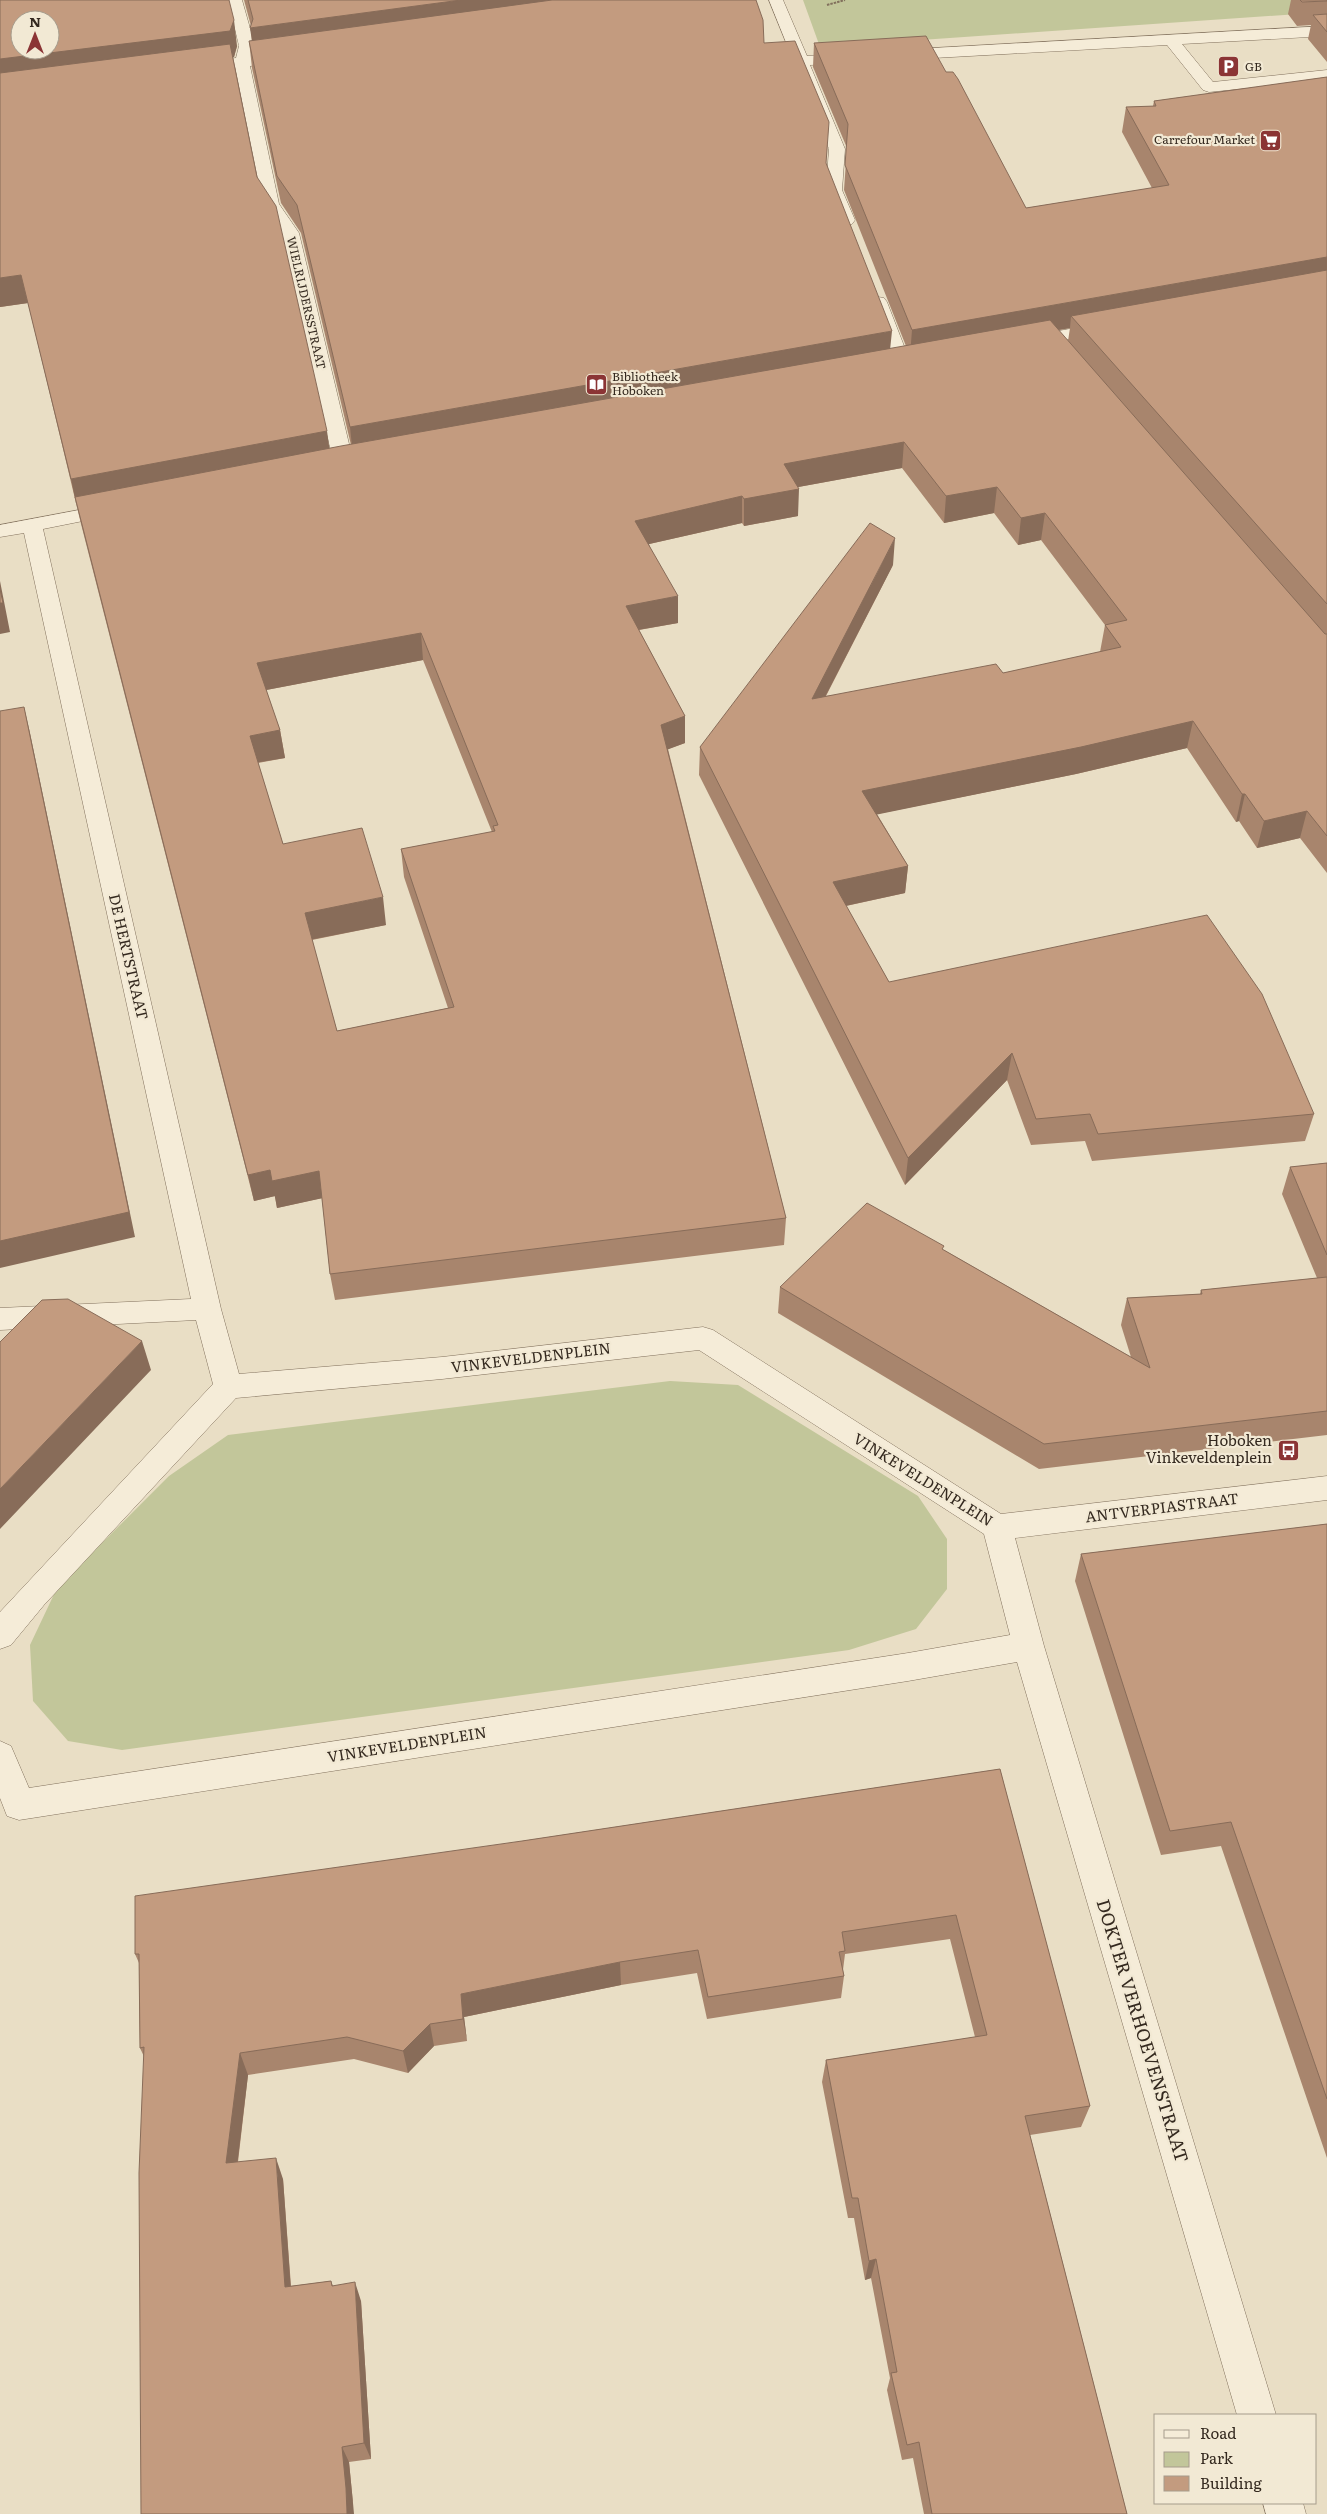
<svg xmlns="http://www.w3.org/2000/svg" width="1327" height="2514" viewBox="0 0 1327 2514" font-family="Literata,serif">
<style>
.green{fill:#c2c69a}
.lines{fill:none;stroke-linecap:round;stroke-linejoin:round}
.minor-casing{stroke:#82715d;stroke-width:1}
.path{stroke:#82715d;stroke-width:2;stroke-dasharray:2.5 1;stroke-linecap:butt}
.minor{fill:#f5ecd8;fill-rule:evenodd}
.wall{fill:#a8856d;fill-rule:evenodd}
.shaded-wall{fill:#886c59}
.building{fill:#c39b7f;stroke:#886c59;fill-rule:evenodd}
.labels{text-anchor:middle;stroke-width:4.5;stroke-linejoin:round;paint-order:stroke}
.far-poi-label{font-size:12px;fill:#34291f;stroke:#f2e9d4;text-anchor:start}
.far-street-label{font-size:12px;fill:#34291f;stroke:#f2e9d4}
.street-label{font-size:15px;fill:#34291f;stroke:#f2e9d4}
.poi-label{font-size:15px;fill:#34291f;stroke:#f2e9d4;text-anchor:end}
.near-street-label{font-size:18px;fill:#34291f;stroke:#f2e9d4}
</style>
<rect width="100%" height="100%" fill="#e9dec5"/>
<path class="green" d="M803,0H1327V12L820,47Z
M670,1381L738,1385L918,1496L947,1539V1589L916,1629L849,1650L122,1750L68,1741L33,1701L30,1645L57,1588L169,1476L228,1435Z"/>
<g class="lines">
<defs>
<path id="minor" d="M228,0H242L255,46L252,56L288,52L296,57L288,62L250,66L279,204L299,233L354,465L351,469H337L334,465L281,233L263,204L235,67L197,72L189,67L197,62L236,58L239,46Z
M769,0H783L807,56L850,53L858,58L850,63L810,65L845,149L842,190L855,220L852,224H840L826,190L829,149Z
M1327,26V36L1182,44L1213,82L1327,70V80L1209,92L1203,90L1167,45L898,60L890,55L898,50Z
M878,297L884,298L887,302L911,364L909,368H895L893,364L869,302L872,298Z
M1107,322L1113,323L1116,327L1113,331L1026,347L1020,346L1017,342L1020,338L1026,337Z
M116,503L123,505L126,509L123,513L43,529L221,1309L239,1374L442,1357L703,1327L713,1330L1001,1514L1327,1476V1500L1015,1538L1044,1646L1276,2415H1237L1017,1662L908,1681L19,1820L7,1816L0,1798V1741L11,1746L29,1788L908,1653L1010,1635L984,1534L699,1350L442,1379L236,1398L44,1605L11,1645L0,1649V1612L213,1384L196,1320L0,1330V1308L191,1299L24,533L0,537V525Z
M1263,2503H1303L1306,2514H1266Z"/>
</defs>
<use href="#minor" class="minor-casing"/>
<path class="path" d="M827,5L845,0"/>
<use href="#minor" class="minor"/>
</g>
<path class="wall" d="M0,0L237,46L234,57H233L257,177L329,449L351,445L301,233L281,203L252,68L249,41H252L251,26L244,0H756L764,43L826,164L890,349L906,346L844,190L847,148L813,67L814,43L946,72L1026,208L1152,188L1122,132L1126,107L1153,106L1154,101L1327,77V873L1300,838L1257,848L1239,821L1236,822L1187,748L1076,774L877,814L908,866L905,893L846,906L889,982L1314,1114L1305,1141L1092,1161L1085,1141L1031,1145L1007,1080L905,1185L699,775L700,747L893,565L826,696L1003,673L1100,652L1105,625L1041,540L1018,545L994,513L944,523L902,468L798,487V516L744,526L742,523L649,544L678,623L639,630L685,716V743L668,749L786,1218L784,1245L335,1300L330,1274L322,1198L277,1208L275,1196L254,1201L81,524L28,303L0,307ZM1070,328L1068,341L1058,330ZM423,660L492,832L401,849L404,877L448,1008L337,1031L312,940L386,925L283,844L258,763L285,758L280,730L266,690Z
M1291,0H1327V62L1308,39L1311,25L1297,26L1288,14Z
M1327,1163V1435L1039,1469L778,1313L780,1287L944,1250L1131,1357L1121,1325L1127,1298L1200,1294L1201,1290L1317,1278L1282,1194L1290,1167Z
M1327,1524V2158L1221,1846L1161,1855L1075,1581L1081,1554Z
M1000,1769L1090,2106L1081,2127L1030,2135L1127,2514H924L913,2458L902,2460L887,2390L890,2378L871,2278L865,2280L854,2218H848L822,2082L826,2060L975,2037L950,1939L845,1954L843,1970L844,1976L841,1998L707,2019L697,1973L621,1985L464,2017L467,2041L434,2046L408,2073L354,2059L248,2075L238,2162L283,2179L291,2286L331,2281L333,2286L361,2301L371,2459L349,2462L353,2503L140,2048L139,1963L135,1954L522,1841Z"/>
<path class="shaded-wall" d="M461,0H652L254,55L250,28Z
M234,20L237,46L234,57L0,86V59Z
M1327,257V282L1071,316L1070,328L910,356L912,330Z
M21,275L28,303L0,307V278Z
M892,331L889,360L353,456L350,427Z
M327,431L331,460L75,497L77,508L71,479Z
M904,442L902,468L782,490L784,464Z
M997,487L994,513L944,523L946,496Z
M799,489L798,516L744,526V499Z
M742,496V523L636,547L635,521Z
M1045,513L1041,540L1018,545L1021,518Z
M895,538L893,565L810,726L812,699Z
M0,581L10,632L0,634Z
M678,596V623L626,632V606Z
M421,633L423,660L261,691L257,663Z
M24,707L30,733L135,1237L0,1268V1241Z
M685,716V743L661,752V725Z
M1193,721L1187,748L1076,774L860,818L862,791Z
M280,730L285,758L254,763L250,736Z
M1242,794H1245L1239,821L1236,822Z
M1307,811L1300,838L1257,848L1264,821Z
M908,866L905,893L831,909L833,882Z
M383,897L386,925L309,940L305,913Z
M1012,1053L1007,1080L905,1185L908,1158Z
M270,1170L275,1196L254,1201L248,1175Z
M319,1171L323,1198L277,1208L272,1181Z
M142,1341L151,1370L0,1529V1489Z
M620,1962L621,1985L464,2017L467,2041L463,2019L461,1994Z
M430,2024L434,2046L408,2073L403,2051Z
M240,2053L248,2075L235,2183L226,2163Z
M276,2158L283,2179L292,2305L285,2287Z
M876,2259L871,2278L865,2280L869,2261Z
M355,2282L361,2301L371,2459L364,2443Z
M342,2447L349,2462L353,2503L354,2514H347Z"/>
<path class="building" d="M0,0H229L234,20L230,31L0,59ZM20,20H50V50H20Z
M248,0H461L250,28L253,19Z
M552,0H756L763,20L764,43L795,41L829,122L826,163L892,331L350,427L297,205L277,176L249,41Z
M1300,0H1327V1L1302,2Z
M1327,14V32L1313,15Z
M926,36L946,72H953L958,79L1026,208L1169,185L1126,107L1156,106L1154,101L1327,77V257L912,330L845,165L848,124L814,43Z
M230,44L257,177L276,206L327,431L71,479L21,275L0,278V73Z
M1327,270V604L1071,316Z
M1050,320L1325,634H1327V836L1307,811L1264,821L1245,794H1242L1193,721L1081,747L862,791L908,866L833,882L889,982L1207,915L1262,994L1314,1114L1098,1134L1090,1114L1036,1119L1012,1053L908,1158L700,747L870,523L895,538L812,699L996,664L1003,673L1121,647L1105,625L1127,620L1045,513L1021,518L997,487L946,496L904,442L784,464L799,489L744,499L742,496L635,521L678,596L626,606L685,716L661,725L786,1218L330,1274L319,1171L272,1181L270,1170L248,1175L75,497L341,446ZM421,633L498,825L493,826L495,831L401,849L454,1007L337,1031L305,913L383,897L362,828L283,844L250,736L280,730L257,663Z
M0,589L3,603H0Z
M24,707L129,1212L0,1241V711Z
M1327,1163V1255L1290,1167Z
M867,1203L944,1246L942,1249L1150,1368L1127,1298L1202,1294L1201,1290L1327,1277V1411L1044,1444L780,1287Z
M68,1299L142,1341L0,1489V1342L42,1300Z
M1327,1524V2099L1231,1822L1170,1831L1081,1554Z
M1000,1769L1090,2106L1025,2116L1127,2514H932L919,2442L907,2445L891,2373L897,2372L876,2259L869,2261L858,2198H852L826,2060L987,2035L956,1915L842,1932L845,1951L839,1952L844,1976L708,1997L698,1950L620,1962L461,1994L463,2019L430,2024L403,2051L347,2037L240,2053L226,2163L276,2158L285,2287L331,2281L332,2286L355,2282L364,2443L342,2447L346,2488L347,2514H141L139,2173L144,2047L140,2048L139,1954H135V1896L522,1841Z"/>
<defs>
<symbol id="parking-square" viewBox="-11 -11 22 22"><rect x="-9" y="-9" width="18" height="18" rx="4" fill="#8b3435" stroke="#f2e9d4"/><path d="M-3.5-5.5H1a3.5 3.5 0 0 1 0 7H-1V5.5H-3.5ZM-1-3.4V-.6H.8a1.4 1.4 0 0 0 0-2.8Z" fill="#fff"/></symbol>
<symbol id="supermarket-square" viewBox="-11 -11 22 22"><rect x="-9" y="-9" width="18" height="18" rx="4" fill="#8b3435" stroke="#f2e9d4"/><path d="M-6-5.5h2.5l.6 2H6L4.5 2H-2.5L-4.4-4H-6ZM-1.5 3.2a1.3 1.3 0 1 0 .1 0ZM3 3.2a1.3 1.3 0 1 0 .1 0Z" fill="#fff"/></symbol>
<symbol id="library-square" viewBox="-11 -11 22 22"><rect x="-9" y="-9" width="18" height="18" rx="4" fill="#8b3435" stroke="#f2e9d4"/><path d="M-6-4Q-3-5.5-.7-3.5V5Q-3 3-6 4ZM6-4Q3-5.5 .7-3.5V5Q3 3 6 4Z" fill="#fff"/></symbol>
<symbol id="bus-square" viewBox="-11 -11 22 22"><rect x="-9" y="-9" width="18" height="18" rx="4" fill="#8b3435" stroke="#f2e9d4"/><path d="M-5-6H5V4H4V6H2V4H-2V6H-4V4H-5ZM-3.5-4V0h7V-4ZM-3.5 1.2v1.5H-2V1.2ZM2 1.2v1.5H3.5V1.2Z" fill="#fff"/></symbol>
</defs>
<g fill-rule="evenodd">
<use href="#parking-square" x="1216" y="54" width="25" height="25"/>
<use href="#supermarket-square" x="1258" y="128" width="25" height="25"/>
<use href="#library-square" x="584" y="372" width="25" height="25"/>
<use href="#bus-square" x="1276" y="1438" width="25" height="25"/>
</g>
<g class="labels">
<g class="far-poi-label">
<text x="1245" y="71">GB</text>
<text x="1255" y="144" text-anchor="end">Carrefour Market</text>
<text x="612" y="381">Bibliotheek<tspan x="612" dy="14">Hoboken</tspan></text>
</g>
<g class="far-street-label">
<text transform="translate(306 303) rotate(77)" y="4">WIELRIJDERSSTRAAT</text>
</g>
<g class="street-label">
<text transform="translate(128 957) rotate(77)" y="5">DE HERTSTRAAT</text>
<text transform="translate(531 1358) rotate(-7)" y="5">VINKEVELDENPLEIN</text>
<text transform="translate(923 1480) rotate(32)" y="5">VINKEVELDENPLEIN</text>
<text transform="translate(1162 1508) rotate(-7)" y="5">ANTVERPIASTRAAT</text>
<text transform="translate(407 1745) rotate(-9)" y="5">VINKEVELDENPLEIN</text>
</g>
<g class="poi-label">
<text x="1272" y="1446">Hoboken<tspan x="1272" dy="17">Vinkeveldenplein</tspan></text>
</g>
<g class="near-street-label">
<text transform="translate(1142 2031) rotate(73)" y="6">DOKTER VERHOEVENSTRAAT</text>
</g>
</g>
<rect x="1154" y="2414" width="162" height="90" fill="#f2e9d4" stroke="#a69c8c"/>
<rect x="1164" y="2430" width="25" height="8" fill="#f5ecd8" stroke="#a69c8c"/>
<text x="1200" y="2439" font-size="15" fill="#34291f">Road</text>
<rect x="1164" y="2452" width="25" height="15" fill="#c2c69a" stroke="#a69c8c"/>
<text x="1200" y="2464" font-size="15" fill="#34291f">Park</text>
<rect x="1164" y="2476" width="25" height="15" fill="#c39b7f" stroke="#a69c8c"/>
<text x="1200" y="2489" font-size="15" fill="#34291f">Building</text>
<g transform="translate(35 35)"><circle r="24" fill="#f2e9d4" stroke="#a69c8c"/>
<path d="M0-4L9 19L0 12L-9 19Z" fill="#8b3435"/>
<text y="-8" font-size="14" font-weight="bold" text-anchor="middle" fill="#34291f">N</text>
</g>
</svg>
